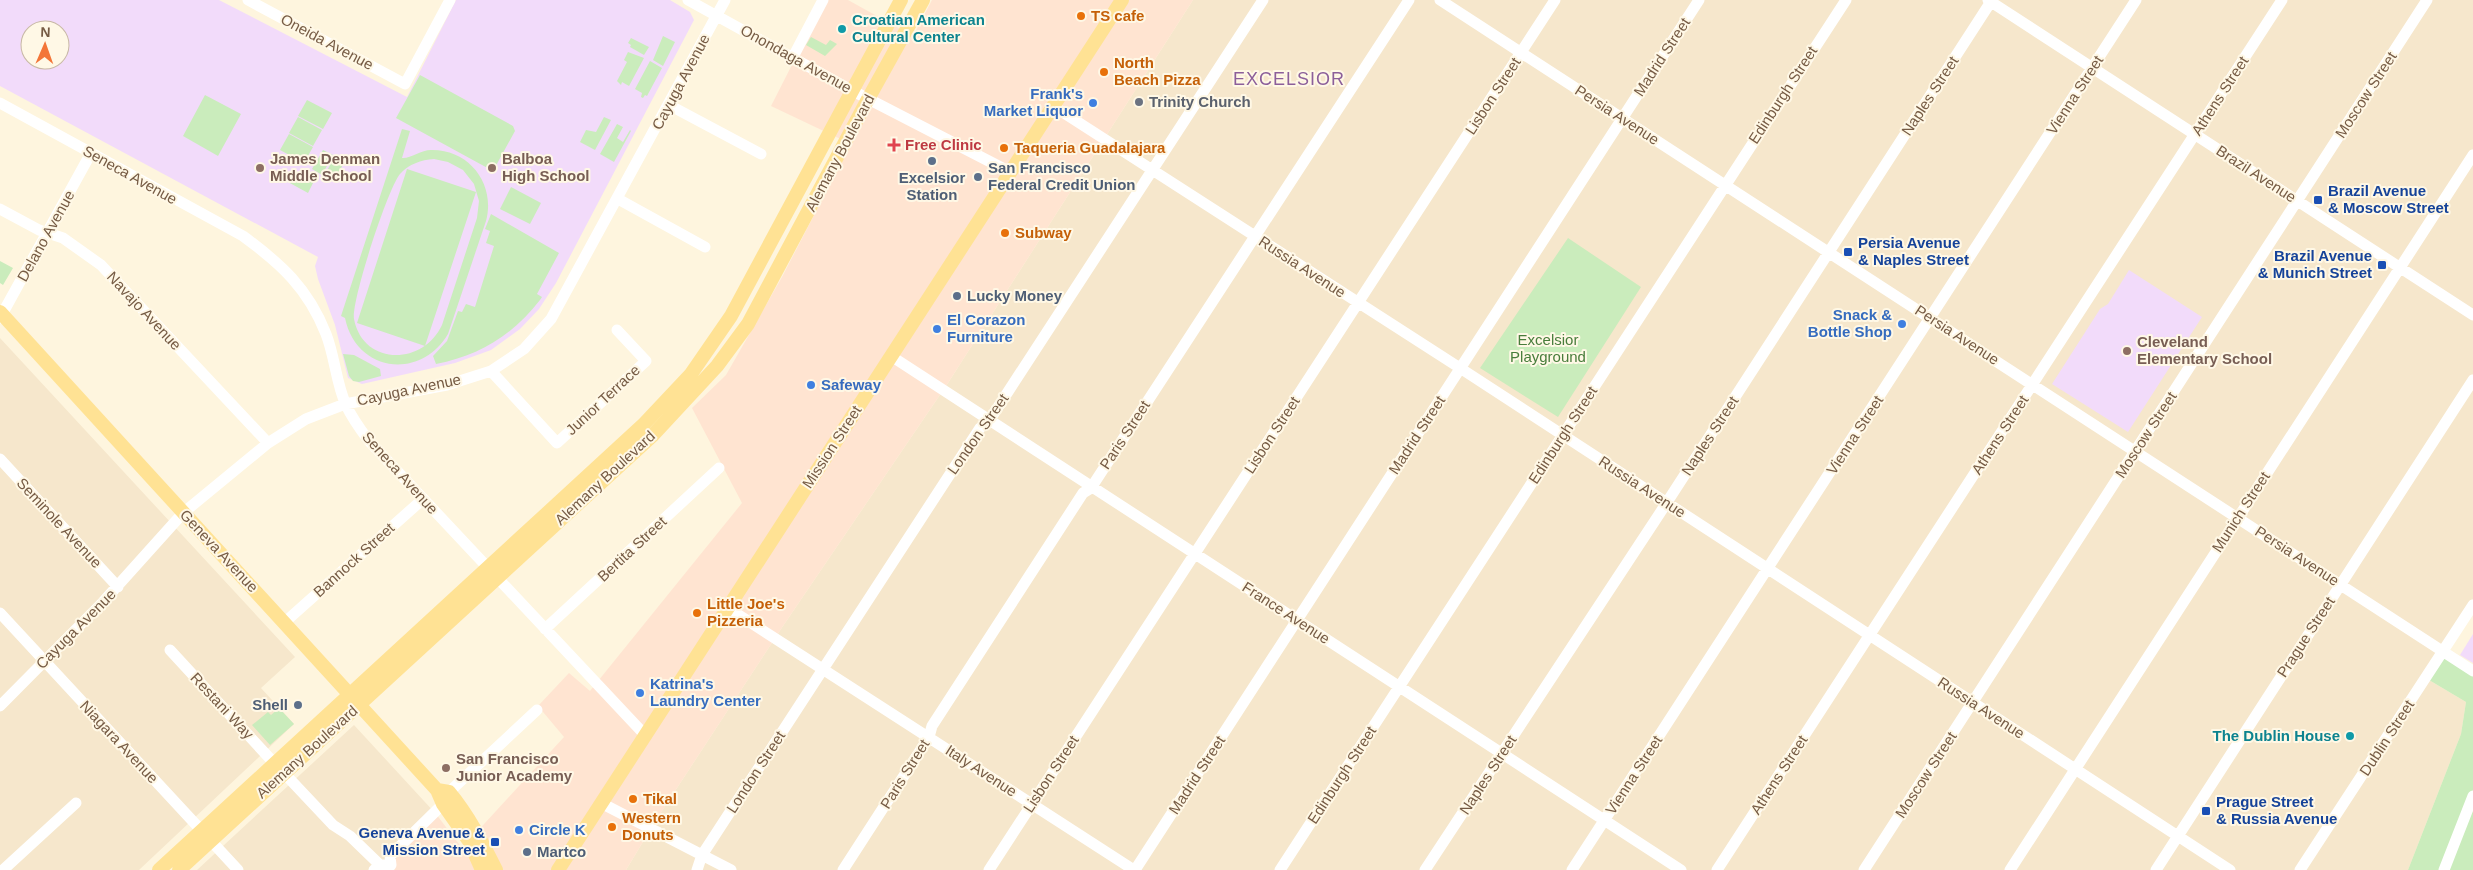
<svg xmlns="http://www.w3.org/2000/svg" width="2473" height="870" viewBox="0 0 2473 870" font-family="Helvetica,sans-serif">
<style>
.residential{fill:#f6e7cc}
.commercial{fill:#ffe4d1}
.education{fill:#f2dbfa;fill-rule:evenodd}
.green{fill:#caecbc;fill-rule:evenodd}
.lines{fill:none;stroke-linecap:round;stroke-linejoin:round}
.minor{stroke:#fff;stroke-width:11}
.major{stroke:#ffe294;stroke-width:14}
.food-dot{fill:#e8710a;stroke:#fff8e6;stroke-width:2}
.culture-dot{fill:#0f9aa8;stroke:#fff8e6;stroke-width:2}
.worship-dot{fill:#6b7280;stroke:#fff8e6;stroke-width:2}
.shop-dot{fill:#3f7fe0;stroke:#fff8e6;stroke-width:2}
.health-dot{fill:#e0444e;stroke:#fff8e6;stroke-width:2}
.service-dot{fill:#5c6f8a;stroke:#fff8e6;stroke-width:2}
.education-dot{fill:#8d6e63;stroke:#fff8e6;stroke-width:2}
.transit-dot{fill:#1a4fb4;stroke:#fff8e6;stroke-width:2}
.labels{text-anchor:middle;stroke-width:4;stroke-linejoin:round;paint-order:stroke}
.food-label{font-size:15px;font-weight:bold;fill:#c56008;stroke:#fff8e6;text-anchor:start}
.culture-label{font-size:15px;font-weight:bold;fill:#0d838f;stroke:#fff8e6;text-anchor:start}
.street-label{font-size:15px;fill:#765b44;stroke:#fff8e6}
.shop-label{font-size:15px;font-weight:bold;fill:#366cbe;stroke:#fff8e6;text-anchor:start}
.worship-label{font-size:15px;font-weight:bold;fill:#5b616d;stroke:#fff8e6;text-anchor:start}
.health-label{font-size:15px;font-weight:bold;fill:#be3a42;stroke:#fff8e6;text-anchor:start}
.education-label{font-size:15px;font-weight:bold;fill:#785e54;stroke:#fff8e6;text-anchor:start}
.service-label{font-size:15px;font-weight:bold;fill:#4e5e75;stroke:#fff8e6;text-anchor:start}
.transit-label{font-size:15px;font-weight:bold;fill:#164399;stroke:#fff8e6;text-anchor:start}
.park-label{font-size:15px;fill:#487d3b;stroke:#fff8e6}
.quarter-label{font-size:18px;letter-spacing:1px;fill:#8c5f9a;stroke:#fff8e6}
</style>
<rect width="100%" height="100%" fill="#fef5de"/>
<path class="residential" d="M1193,0H2473V601L2429,680L2466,702L2461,734L2408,870H626L658,817L783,626L948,383Z
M0,338L295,657L261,688L294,724L139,870H0Z
M354,725L436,814L389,868L390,870H197Z"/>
<path class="commercial" d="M825,0H848L913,36L932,0H1193L948,383L783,626L658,817L626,870H390L388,868L436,814L462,848L564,737L538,706L569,673L590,691L742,503L692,408L726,375L782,277L851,144L771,106Z"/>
<path class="education" d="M0,0H219L407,97L456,0H670L690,12L694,20L556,283L539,309L520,329L491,350L455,363L362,384L348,378L335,325L318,279L315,266L318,257L0,86ZM30,30H60V60H30Z
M2129,270L2202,317L2128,432L2052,384L2100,309L2108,304Z
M2473,634V663L2460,655Z"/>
<path class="green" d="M663,36L675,42L663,66L653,60Z
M811,37L826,45L830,40L837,44L825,56L806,45Z
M631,38L649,47L644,55L630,47L631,45L628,43Z
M628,52L644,58L629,86L622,82L621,85L617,81L627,62L624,60Z
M650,61L662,68L647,96L645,95L643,98L641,97L642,93L635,89Z
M420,75L513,126L515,131L493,171L396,118Z
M205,95L241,114L218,156L183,136Z
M307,100L332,113L323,129L298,116Z
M298,117L322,130L313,146L289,133Z
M604,117L611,120L595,150L580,142L586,130L596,132Z
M617,124L623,127L617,138L623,142L630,130L631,131L614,162L600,154Z
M402,129L410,131L402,158C410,159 421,150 431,150C469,149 496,184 486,221L448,334C420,381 356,372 345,318L341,316ZM434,159L448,162L463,170L474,184L479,201L477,218L442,325C423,366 363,366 354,319C351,301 388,188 400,174C409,164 421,160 434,159Z
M289,134L313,147L304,163L280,150Z
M323,150L333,155L322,175L312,169Z
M335,156L345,161L334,181L324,176Z
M407,169L476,192L425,346L357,323Z
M293,172L313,183L308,193L288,182Z
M511,187L541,203L530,224L500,209Z
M491,214L559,253L537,294L542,297L540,300C513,335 479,356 436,364L433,356L447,341L458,311L462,312L466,304L475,307L494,246L486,243L490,231L485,229Z
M1568,238L1641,287L1558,417L1480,368Z
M0,261L13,268L3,285L0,283Z
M343,354L354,355L380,369L381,376L359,382L353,381L349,376Z
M2444,655L2473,674V870H2408L2461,734L2466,702L2429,680Z
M279,708L294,724L270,745L252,725L268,712L271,715Z"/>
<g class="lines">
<path class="minor" d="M248,0L405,84L450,0
M688,0L851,90L1010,172
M1440,0L2473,671
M1988,0L2473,315
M793,57L823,0
M0,103L243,236C281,264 308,288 326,334C335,357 336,383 346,405C352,418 360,429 369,441L645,735
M669,105L761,154
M1053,106L1460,368L2230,870
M618,199L705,247
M0,209L39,230L63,238L101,265L268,443
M0,318L91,153
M891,356L1681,870
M491,371L557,443L646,361L617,330
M0,459L118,587
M728,608L1134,870
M0,613L238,870
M285,622L423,499
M545,629L719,468
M170,650L274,763
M0,706L103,602L183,513L268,443L306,419L345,404L447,385L491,371L524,349L551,319L725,0
M284,773L333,825L350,836L380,865L374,870
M601,803L731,870
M380,865H391L390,856L443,804L449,792L537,710
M3,870L76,803
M697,870L702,855L980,428L989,421L1263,0
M843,870L929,737L932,726L1083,493L1091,488L1409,0
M989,870L1555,0
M1135,870L1699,0
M1280,870L1846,0
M1425,870L1660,513L1992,0
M1572,870L2136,0
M1717,870L2282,0
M1864,870L2427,0
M2010,870L2473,155
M2156,870L2473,380
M2300,870L2473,605
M2444,870L2473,796"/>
<path class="major" d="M0,312L437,790L443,804L469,841L482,870
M437,790L449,792C469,816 482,842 496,870
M159,870L643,425L691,374L731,316L901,0
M179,870L653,435L717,366L748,324L868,99L923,0
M558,870L1122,0"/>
</g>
<g class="food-dot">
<circle cx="1081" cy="16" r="5"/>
<circle cx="1104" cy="72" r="5"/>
<circle cx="1004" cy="148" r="5"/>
<circle cx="1005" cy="233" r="5"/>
<circle cx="697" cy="613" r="5"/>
<circle cx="633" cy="799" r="5"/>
<circle cx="612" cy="827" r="5"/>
</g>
<g class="culture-dot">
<circle cx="842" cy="29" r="5"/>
<circle cx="2350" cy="736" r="5"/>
</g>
<circle class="worship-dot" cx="1139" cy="102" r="5"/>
<g class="shop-dot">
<circle cx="1093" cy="103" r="5"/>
<circle cx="1902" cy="324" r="5"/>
<circle cx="937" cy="329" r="5"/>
<circle cx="811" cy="385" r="5"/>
<circle cx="640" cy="693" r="5"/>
<circle cx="519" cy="830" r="5"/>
</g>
<path class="health-dot" d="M891.5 137.5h5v5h5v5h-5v5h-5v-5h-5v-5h5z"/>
<g class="service-dot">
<circle cx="932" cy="161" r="5"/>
<circle cx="978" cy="177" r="5"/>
<circle cx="957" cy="296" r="5"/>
<circle cx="298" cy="705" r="5"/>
<circle cx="527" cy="852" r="5"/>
</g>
<g class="education-dot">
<circle cx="260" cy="168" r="5"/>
<circle cx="492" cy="168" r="5"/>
<circle cx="2127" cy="351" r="5"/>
<circle cx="446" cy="768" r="5"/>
</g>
<g class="transit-dot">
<rect x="2313" y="195" width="10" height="10" rx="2.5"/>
<rect x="1843" y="247" width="10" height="10" rx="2.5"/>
<rect x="2377" y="260" width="10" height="10" rx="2.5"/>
<rect x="2201" y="806" width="10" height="10" rx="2.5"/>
<rect x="490" y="837" width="10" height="10" rx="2.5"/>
</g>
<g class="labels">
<g class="food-label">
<text x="1091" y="21">TS cafe</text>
<text x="1114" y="68">North<tspan x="1114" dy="17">Beach Pizza</tspan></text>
<text x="1014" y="153">Taqueria Guadalajara</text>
<text x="1015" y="238">Subway</text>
<text x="707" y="609">Little Joe's<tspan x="707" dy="17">Pizzeria</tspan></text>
<text x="643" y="804">Tikal</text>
<text x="622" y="823">Western<tspan x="622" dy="17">Donuts</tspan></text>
</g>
<g class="culture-label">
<text x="852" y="25">Croatian American<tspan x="852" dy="17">Cultural Center</tspan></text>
<text x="2340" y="741" text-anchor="end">The Dublin House</text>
</g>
<g class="street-label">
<text transform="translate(327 42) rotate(28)" y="5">Oneida Avenue</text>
<text transform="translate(1662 57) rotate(-57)" y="5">Madrid Street</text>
<text transform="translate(796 59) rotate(29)" y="5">Onondaga Avenue</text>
<text transform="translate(681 82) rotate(-62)" y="5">Cayuga Avenue</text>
<text transform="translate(1783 95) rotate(-57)" y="5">Edinburgh Street</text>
<text transform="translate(2075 95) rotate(-57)" y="5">Vienna Street</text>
<text transform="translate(2366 95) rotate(-57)" y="5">Moscow Street</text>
<text transform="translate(1493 96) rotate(-57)" y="5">Lisbon Street</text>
<text transform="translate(1930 96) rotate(-57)" y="5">Naples Street</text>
<text transform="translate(2220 96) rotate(-57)" y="5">Athens Street</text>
<text transform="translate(1617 115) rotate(33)" y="5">Persia Avenue</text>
<text transform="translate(840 153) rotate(-62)" y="5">Alemany Boulevard</text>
<text transform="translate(2256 174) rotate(33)" y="5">Brazil Avenue</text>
<text transform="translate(130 175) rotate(29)" y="5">Seneca Avenue</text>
<text transform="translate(46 236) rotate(-61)" y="5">Delano Avenue</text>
<text transform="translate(1302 267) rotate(33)" y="5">Russia Avenue</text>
<text transform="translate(144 311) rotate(47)" y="5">Navajo Avenue</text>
<text transform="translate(1957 335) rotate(33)" y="5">Persia Avenue</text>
<text transform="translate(409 390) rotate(-12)" y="5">Cayuga Avenue</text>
<text transform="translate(603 400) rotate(-43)" y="5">Junior Terrace</text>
<text transform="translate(978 434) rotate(-55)" y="5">London Street</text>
<text transform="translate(1125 435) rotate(-57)" y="5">Paris Street</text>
<text transform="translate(1272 435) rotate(-57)" y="5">Lisbon Street</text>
<text transform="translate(1417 435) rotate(-57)" y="5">Madrid Street</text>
<text transform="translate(1563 435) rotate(-57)" y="5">Edinburgh Street</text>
<text transform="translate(1855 435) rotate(-57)" y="5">Vienna Street</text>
<text transform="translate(2000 435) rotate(-57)" y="5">Athens Street</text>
<text transform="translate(2146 435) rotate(-57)" y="5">Moscow Street</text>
<text transform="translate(1710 436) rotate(-57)" y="5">Naples Street</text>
<text transform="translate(832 447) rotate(-57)" y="5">Mission Street</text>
<text transform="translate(400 473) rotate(48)" y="5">Seneca Avenue</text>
<text transform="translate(605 478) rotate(-43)" y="5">Alemany Boulevard</text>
<text transform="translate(1642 487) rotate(33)" y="5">Russia Avenue</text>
<text transform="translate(2241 512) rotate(-57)" y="5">Munich Street</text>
<text transform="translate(59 523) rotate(47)" y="5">Seminole Avenue</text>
<text transform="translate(632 549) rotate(-43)" y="5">Bertita Street</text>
<text transform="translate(219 551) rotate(47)" y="5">Geneva Avenue</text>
<text transform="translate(2297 556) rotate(33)" y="5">Persia Avenue</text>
<text transform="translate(354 560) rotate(-42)" y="5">Bannock Street</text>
<text transform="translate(1286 613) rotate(33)" y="5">France Avenue</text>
<text transform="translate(76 629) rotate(-45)" y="5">Cayuga Avenue</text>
<text transform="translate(2306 637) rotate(-57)" y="5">Prague Street</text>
<text transform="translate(222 706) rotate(47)" y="5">Restani Way</text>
<text transform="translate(1981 708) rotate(33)" y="5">Russia Avenue</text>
<text transform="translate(2387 738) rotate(-57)" y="5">Dublin Street</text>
<text transform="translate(119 742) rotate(47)" y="5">Niagara Avenue</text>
<text transform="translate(307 752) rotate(-42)" y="5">Alemany Boulevard</text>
<text transform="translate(981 771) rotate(33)" y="5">Italy Avenue</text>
<text transform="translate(756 772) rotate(-57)" y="5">London Street</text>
<text transform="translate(905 774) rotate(-58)" y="5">Paris Street</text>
<text transform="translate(1051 774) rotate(-57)" y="5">Lisbon Street</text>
<text transform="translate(1197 775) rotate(-57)" y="5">Madrid Street</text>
<text transform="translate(1342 775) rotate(-57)" y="5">Edinburgh Street</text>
<text transform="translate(1488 775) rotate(-57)" y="5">Naples Street</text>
<text transform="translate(1634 775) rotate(-57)" y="5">Vienna Street</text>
<text transform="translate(1779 775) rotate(-57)" y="5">Athens Street</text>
<text transform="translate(1926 775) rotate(-57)" y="5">Moscow Street</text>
</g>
<g class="shop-label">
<text x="1083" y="99" text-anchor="end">Frank's<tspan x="1083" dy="17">Market Liquor</tspan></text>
<text x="1892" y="320" text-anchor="end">Snack &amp;<tspan x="1892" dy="17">Bottle Shop</tspan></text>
<text x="947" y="325">El Corazon<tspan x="947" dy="17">Furniture</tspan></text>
<text x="821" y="390">Safeway</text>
<text x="650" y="689">Katrina's<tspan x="650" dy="17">Laundry Center</tspan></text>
<text x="529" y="835">Circle K</text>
</g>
<g class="worship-label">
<text x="1149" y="107">Trinity Church</text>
</g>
<g class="health-label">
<text x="905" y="150">Free Clinic</text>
</g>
<g class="education-label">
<text x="270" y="164">James Denman<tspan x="270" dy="17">Middle School</tspan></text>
<text x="502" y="164">Balboa<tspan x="502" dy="17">High School</tspan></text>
<text x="2137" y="347">Cleveland<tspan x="2137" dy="17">Elementary School</tspan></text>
<text x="456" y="764">San Francisco<tspan x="456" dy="17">Junior Academy</tspan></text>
</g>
<g class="service-label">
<text x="988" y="173">San Francisco<tspan x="988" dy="17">Federal Credit Union</tspan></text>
<text x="932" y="183" text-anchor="middle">Excelsior<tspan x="932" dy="17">Station</tspan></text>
<text x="967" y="301">Lucky Money</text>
<text x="288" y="710" text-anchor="end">Shell</text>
<text x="537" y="857">Martco</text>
</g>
<g class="transit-label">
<text x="2328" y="196">Brazil Avenue<tspan x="2328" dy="17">&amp; Moscow Street</tspan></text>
<text x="1858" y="248">Persia Avenue<tspan x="1858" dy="17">&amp; Naples Street</tspan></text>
<text x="2372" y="261" text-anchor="end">Brazil Avenue<tspan x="2372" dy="17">&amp; Munich Street</tspan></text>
<text x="2216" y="807">Prague Street<tspan x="2216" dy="17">&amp; Russia Avenue</tspan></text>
<text x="485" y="838" text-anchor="end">Geneva Avenue &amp;<tspan x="485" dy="17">Mission Street</tspan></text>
</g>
<g class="park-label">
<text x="1548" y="345">Excelsior<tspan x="1548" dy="17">Playground</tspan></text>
</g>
<g class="quarter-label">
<text x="1289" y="85">EXCELSIOR</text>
</g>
</g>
<g transform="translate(45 45) rotate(2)"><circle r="24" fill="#fff8e6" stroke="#c8b9a5"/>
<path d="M0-4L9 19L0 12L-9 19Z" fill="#f37538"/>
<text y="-8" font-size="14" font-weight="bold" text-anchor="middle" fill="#765b44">N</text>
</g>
</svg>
